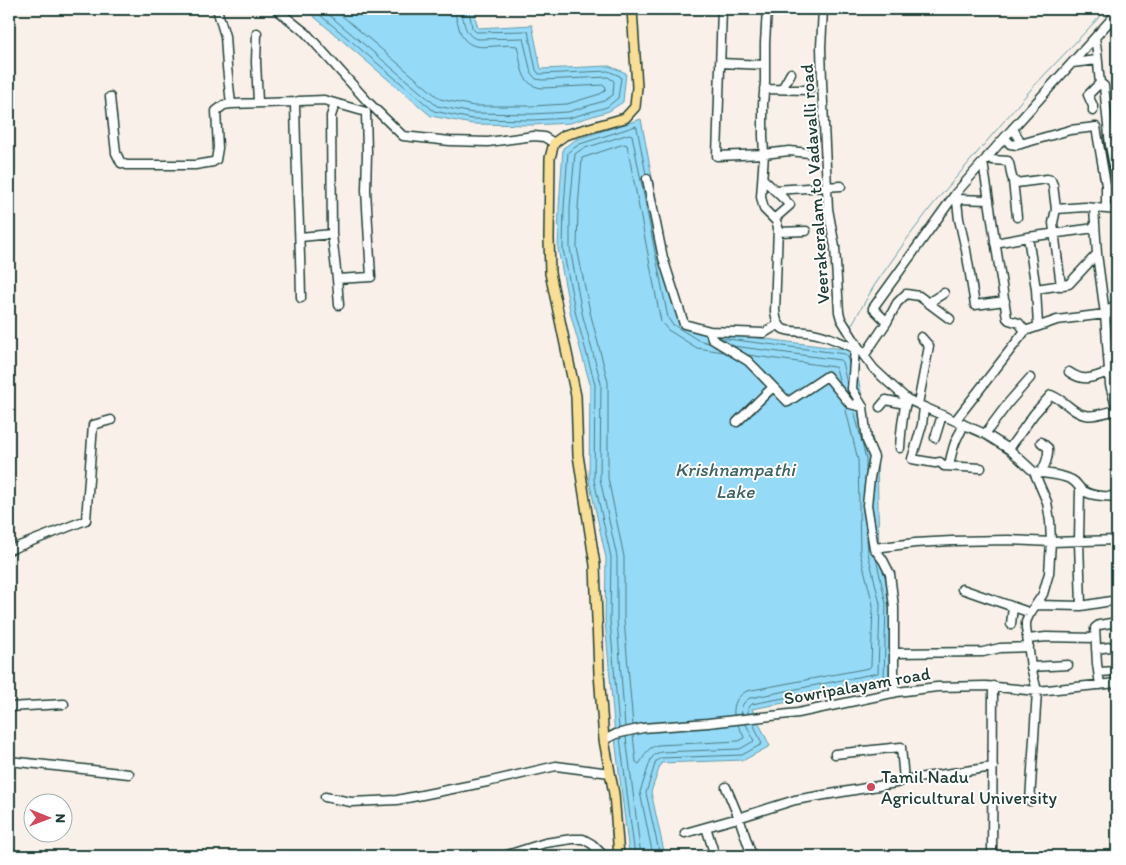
<svg xmlns="http://www.w3.org/2000/svg" width="1126" height="865" viewBox="0 0 1126 865" font-family="Itim,sans-serif">
<style>
.water{fill:#95daf7;stroke:#669ba9}
.lines{fill:none;stroke-linecap:round;stroke-linejoin:round}
.shore{stroke:#4e7c82;stroke-width:1}
.stream{stroke:#669ba9;stroke-width:1}
.minor-casing{stroke:#1f3d34;stroke-width:11}
.major-casing{stroke:#1f3d34;stroke-width:12}
.minor{stroke:#fff;stroke-width:8}
.major{stroke:#f9df96;stroke-width:9}
.poi-dot{fill:#d1495b;stroke:#fff;stroke-width:2}
.labels{text-anchor:middle;stroke-width:4;stroke-linejoin:round;paint-order:stroke}
.street-label{font-size:18px;fill:#1f3d34;stroke:#fff}
.poi-label{font-size:18px;fill:#1f3d34;stroke:#fff;text-anchor:start}
.water-label{font-size:19px;font-style:italic;fill:#3c6465;stroke:#fff}
</style>
<rect width="100%" height="100%" fill="#f9f1e9"/>
<filter id="ink" filterUnits="userSpaceOnUse"><feTurbulence type="fractalNoise" baseFrequency=".02" numOctaves="2"/><feDisplacementMap in="SourceGraphic" scale="10" xChannelSelector="R" yChannelSelector="G"/><feConvolveMatrix kernelMatrix="1 2 1 2 8 2 1 2 1" color-interpolation-filters="sRGB"/></filter>
<g filter="url(#ink)">
<path class="water" d="M305,9H473L478,28L532,25L541,69L609,66L626,73L623,102L609,111L570,123L532,125L472,124L431,116Z
M641,119L678,315L704,331L851,350L877,457L879,551L891,603L889,683L752,709L770,746L744,760L661,763L651,792L665,856H630L628,845L616,747L605,620L606,558L589,480L590,384L571,316L558,249L559,207L563,148L577,139Z"/>
<g class="lines">
<path class="shore" d="M313,9L434,111L472,119L532,120L569,118L607,107L618,98L621,78L620,76L608,71L539,74L536,70L528,31L476,32L472,28L469,9
M322,9L437,106L473,113L532,114L568,112L604,101L613,95L614,81L608,77L542,80L536,79L531,73L523,38L478,39C465,37 463,21 462,9
M334,9L440,99L474,106H532L567,104L600,94L605,91L606,87L604,85L542,88C519,85 522,63 517,46C492,42 465,59 458,24C456,19 455,14 455,9
M720,338L845,354L847,356L849,363
M733,346L840,360L842,362L847,384
M748,355L834,367L836,368L840,384
M854,410L866,459V472
M748,713V708L752,704L884,679L886,604L876,558
M742,714C740,707 743,702 750,698L878,673L880,604L868,553L867,539
M734,715C733,704 737,696 747,691L869,668L871,666L873,605L860,553L858,460L845,406
M633,725L624,620V557L608,478V382L590,312L577,248L578,208L582,158L624,144L627,145L661,322L668,330L697,348L724,352
M625,727L617,620V557L600,479L601,383L582,313L570,248V207L575,154L582,149L629,134L632,135L668,318L672,324L698,340L709,343
M619,728L610,620L611,557L594,480L595,384L576,315L563,249L564,207L568,152L580,144L636,126L637,128L646,174
M633,735L636,762L639,764C646,756 644,749 658,745L739,741L743,739L744,737L738,725
M626,737L641,856
M620,738L635,856
M653,856L640,792L651,759L655,754L661,752L740,749L754,741L746,724
M660,856L646,793L656,761L661,758L742,755L762,744L753,723"/>
<path class="stream" d="M851,326L874,286L907,239L931,207L1033,87L1107,9"/>
<defs>
<path id="minor" d="M217,9L225,36L227,67L231,104
M276,9L306,33L368,102L403,136L450,141L488,142L534,136L544,137L554,143
M722,9L717,156L764,154L789,151L809,153
M767,9L765,43V82L763,104V136L764,154L761,197L764,209L776,221L778,227L775,311C776,318 777,325 783,329C789,332 800,331 806,332C825,334 842,343 859,350
M823,9L821,47L822,82L828,209L835,247L839,312L841,319L864,356L874,369L889,383L907,399L926,408L985,434L1009,449L1034,472L1047,502L1050,521L1051,542L1049,573L1043,594L1029,615L1026,622V628L1031,667L1037,691L1030,801
M257,33L256,62L258,102
M1095,38C1098,53 1098,68 1100,83L1104,86L1110,145L1117,182
M720,63L765,65
M1072,63L1097,60
M764,89L809,90
M782,89L791,73
M110,97L116,153L121,163L127,165H195L213,162L216,160L218,148L216,111L224,105L231,104L295,102L299,101L324,100L366,112L367,153L366,190L371,277L337,279
M295,102C296,168 300,233 301,298
M335,104L331,116L332,234L337,279L339,305
M1093,111V106L1088,95L1100,83
M1013,128L1021,144
M1005,137L1010,144L1017,145L1070,130L1096,127L1106,185V209
M987,157L993,160L1008,161C1012,168 1009,178 1016,183L1047,179L1051,180L1053,185L1056,209L1053,223L1061,286
M983,162L1007,318L1009,320L1019,323L1025,331
M647,179L663,258L684,324L710,331L764,333L779,324
M763,179L790,205L774,219
M1013,181L1017,217
M774,190L841,186
M956,193L959,219L966,250L975,305L1005,301
M957,199L989,200
M1056,209L1085,207L1117,210
M778,232L806,231
M300,237L332,234
M1028,237L1036,289L1038,326
M995,243L1028,237L1095,228
M1097,254L1105,314
M1036,289L1069,284L1097,254L1094,208
M1117,302L1110,310L1105,314L1117,313
M928,303L944,293
M887,322L897,303L906,294L919,296L950,319
M710,331L712,339L748,361L788,402L827,376L850,404L863,407
M855,348L852,389L863,407L867,441L874,457L870,478L867,505L874,548L883,560L890,574L894,607V693
M864,356L887,322L873,308L956,193L1005,137L1117,13
M1069,372C1085,383 1092,377 1109,372
M918,404L929,346L921,337
M880,407L886,400L905,404
M924,407L922,425L912,459L935,463L940,462L944,466L981,468
M955,421L1025,331L1057,320L1105,314L1110,385L1117,410C1098,414 1087,421 1071,408C1065,403 1058,398 1051,395L1034,414L1009,449
M737,422L773,387
M985,434L1009,402L1030,378
M935,438L942,415
M900,448C901,431 902,415 907,399
M949,466C951,456 953,445 958,436C961,432 962,430 963,424
M1034,472C1046,474 1061,474 1072,480C1076,482 1077,485 1080,488C1089,497 1105,496 1117,497
M1041,473C1045,465 1049,457 1048,448L1041,442
M1080,488L1079,541L1081,606
M874,548L915,543L952,541L1008,540L1051,542L1117,540
M9,550L86,520L93,425L111,420
M962,589L1031,613
M1037,605L1081,606L1117,600
M1011,624L1013,607
M1028,639L1046,637L1095,638
M1096,649L1117,646
M894,653L983,652L1000,648L1029,647
M1031,667L1068,665
M1099,672L1117,671
M1100,685L1097,664L1095,628L1099,625L1117,622
M9,707L64,704
M604,740L616,734L643,728L708,723L798,713L897,692L937,687L986,686L1037,691L1117,683
M835,754L901,747L904,780
M9,761L129,774
M726,787L739,818L752,856
M325,797L351,802L397,800L487,782L556,766L610,773
M706,827L715,856
M685,833L738,818L795,800L896,783L904,780L993,767
M504,856L545,843L572,839H583L592,844L604,856
M992,856L993,686"/>
<path id="major" d="M619,856L614,794L604,740L599,673L595,565L578,455L576,396L550,273L549,239L550,158L554,143L565,135L625,118L635,107L637,87L632,9"/>
</defs>
<use href="#minor" class="minor-casing"/>
<use href="#major" class="major-casing"/>
<use href="#minor" class="minor"/>
<use href="#major" class="major"/>
</g>
</g>
<circle class="poi-dot" cx="871" cy="787" r="5"/>
<g class="labels">
<g class="street-label">
<text transform="translate(815 184) rotate(-94)" y="6">Veerakeralam to Vadavalli road</text>
<text transform="translate(857 686) rotate(-10)" y="6">Sowripalayam road</text>
</g>
<g class="poi-label">
<text x="881" y="783">Tamil Nadu<tspan x="881" dy="21">Agricultural University</tspan></text>
</g>
<g class="water-label">
<text x="735" y="476">Krishnampathi<tspan x="735" dy="22">Lake</tspan></text>
</g>
</g>
<rect width="1126" height="865" fill="none" stroke="#fff" stroke-width="30"/>
<rect x="15" y="15" width="1096" height="835" fill="none" stroke="#1f3d34" stroke-width="2" filter="url(#ink)"/>
<g transform="translate(48 818) rotate(91)"><circle r="24" fill="#ffffff" stroke="#a5b1ae"/>
<path d="M0-4L9 19L0 12L-9 19Z" fill="#d1495b"/>
<text y="-8" font-size="14" font-weight="bold" text-anchor="middle" fill="#1f3d34">N</text>
</g>
</svg>
